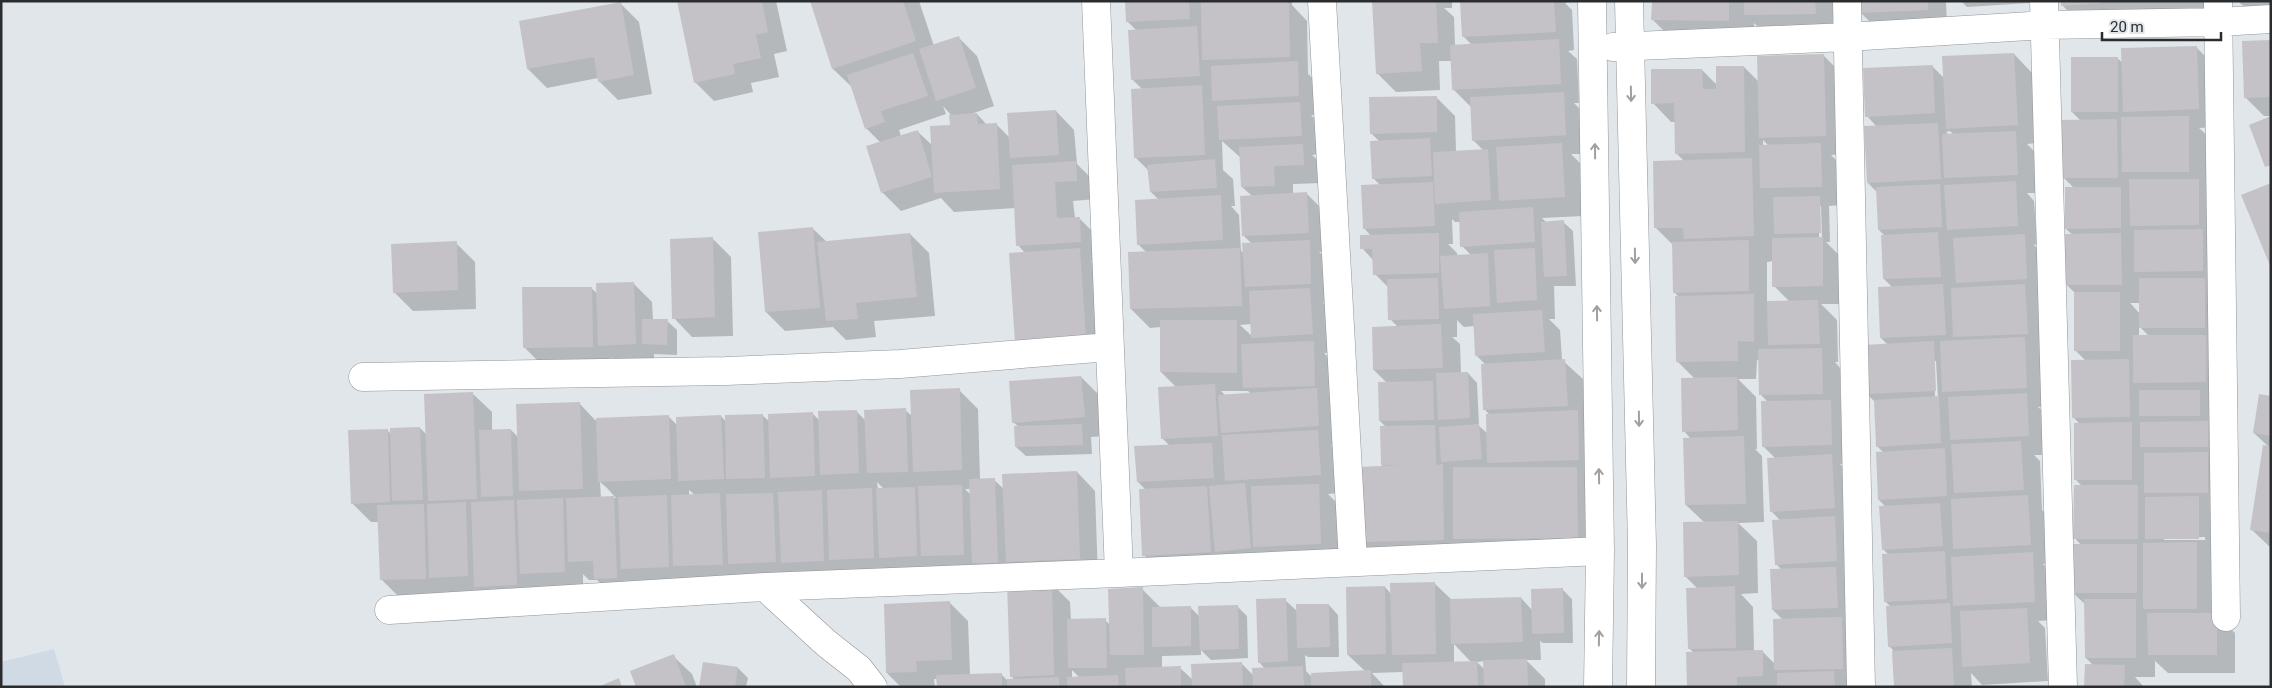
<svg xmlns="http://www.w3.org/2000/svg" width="2272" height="688" viewBox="0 0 2272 688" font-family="Roboto,sans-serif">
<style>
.built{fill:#d0dae4}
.shadow{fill:#0003;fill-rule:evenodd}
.building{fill:#c5c2c7}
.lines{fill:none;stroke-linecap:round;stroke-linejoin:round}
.minor-casing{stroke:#919599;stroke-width:29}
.minor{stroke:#fff;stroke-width:28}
.oneway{stroke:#a0a0a1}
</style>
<rect width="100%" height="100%" fill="#e1e6ea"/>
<path class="built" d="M54,649L65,687H1V662Z"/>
<path class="shadow" d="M678,1H776L787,51L774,54L779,77L751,83L753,92L714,101L695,82Z
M811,1H919L934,46L958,37L977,56L994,106L971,114H977L987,125H997L1010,138L1056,111L1074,130L1077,164L1094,181L1096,199L1073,201L1075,218H1079L1098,237L1100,261H1091L1098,268L1104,356L1017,342L1025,253L1018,245L1015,208L954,212L941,198L901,211L882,192L881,143L866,128L853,88L833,69ZM943,106L952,116L951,126L933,146L917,131L901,136L899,130L946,114Z
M1126,1H1292V5L1307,21L1308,74L1316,81L1318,115H1311L1318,122L1320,154L1312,155L1322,164L1323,183L1293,184V194H1307L1325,212L1327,251L1319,252L1328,260L1330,302L1323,303L1329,309L1331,353H1324L1332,361L1338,445H1331L1337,450L1339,493L1328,494L1338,504L1339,563L1162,574L1144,555L1146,490L1138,482L1170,446L1162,438L1176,387L1161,372V327L1150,328L1131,309L1146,252L1138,244L1159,200L1151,192L1149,171L1136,158L1143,90L1132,79L1137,31L1127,21ZM1222,141L1241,158L1242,187L1252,196L1244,236L1252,244L1244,253L1241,251L1239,215L1231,206H1235L1233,179L1223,170ZM1252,324L1253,337L1240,325ZM1221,391H1248L1251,394L1226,396Z
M1373,1H1452V8H1444L1454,17L1455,46L1472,45L1463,36L1461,1H1571L1565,3L1572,10L1574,50L1568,51L1577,59L1579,103H1574L1583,112L1585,154H1571L1580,163L1583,216L1542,218L1547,223L1563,222L1573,231L1576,286H1554L1555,319H1549L1560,330L1562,360L1583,379L1586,420L1603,563L1380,560L1361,541L1382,467L1381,427H1386L1380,421L1387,383L1374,370L1398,327L1390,319L1389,288L1375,274L1374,261L1362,248L1371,236L1364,228L1381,186L1373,178L1380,142L1371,133L1436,97L1455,116L1456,152L1483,150L1473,140L1472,108L1454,90L1452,61H1439L1440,90L1396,92L1377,73ZM1452,219L1455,222H1460L1462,246L1471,255L1457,256V253L1448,244H1453ZM1457,320L1464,327L1475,326L1476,355L1486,365L1484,409L1490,415L1488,434L1479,426L1477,383L1468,373H1461L1460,344L1452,337H1457Z
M1653,1H1834V32L1764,33L1754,23V47L1678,45L1652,19Z
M1860,1H1946L1947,28L1879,31L1860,12Z
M1961,1H2029V3L1967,7Z
M2062,1H2209V17L2144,20L2133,9L2134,20L2081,24L2062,5Z
M2238,1H2271V13L2251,14Z
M620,3L639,22L652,94L618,100L599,81L598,78L547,88L528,69L520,22Z
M2271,41V116H2264L2245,97Z
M2196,47L2215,66L2217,127L2199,128L2208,136L2225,401H2209V424L2217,432V456H2210L2226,472L2217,557H2210L2215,562L2216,614L2235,633V673H2168L2155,661V677H2135L2144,687H2085L2093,665L2086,658V605L2072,592L2081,545L2075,538L2083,487L2076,480L2080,424L2074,418L2086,361L2075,350V293L2066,284L2073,235L2066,229L2074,188L2063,177L2081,121L2072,112L2117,58L2123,63ZM2130,303H2140V314L2132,305ZM2139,326L2149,336H2139ZM2205,537V540H2164V538Z
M2014,54L2032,73L2036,143L2027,144L2034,151L2037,193H2027L2034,201L2037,244L2034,245L2043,254L2045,298H2037L2043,304L2046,352L2039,353L2043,357L2046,406L2038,407L2045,413L2047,455H2034L2040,461L2042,510L2047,515L2050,563L2043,564L2051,572L2054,620L2038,621L2045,628L2048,681L1982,685L1971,673L1972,687H1895L1893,650L1889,646L1891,607L1886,602L1889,555L1883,549L1886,507L1879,500L1883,452L1877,446L1875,402L1866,393L1888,345L1881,338L1879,288L1892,287L1884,279L1885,236L1879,230L1877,192L1868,183L1877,127L1867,116L1932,66L1944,78ZM1950,131L1954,135H1949L1946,132ZM1933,361H1936L1938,397H1935Z
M1823,55L1842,74L1844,154L1831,155L1840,164V205L1829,206L1830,242H1826L1841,257V304H1821L1837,320L1838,362H1835L1840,368L1841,411L1849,420L1850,464H1840L1850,474L1853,527H1844L1853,536L1861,687H1688L1694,653L1689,648L1698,589L1685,576L1705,523L1686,505L1691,439L1684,431L1695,379L1677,361L1679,297L1674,292V246L1656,228L1684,161L1676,153V122H1671L1653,103L1702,70L1717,85L1744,67L1759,82ZM1763,140L1769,146H1763ZM1819,206H1821L1822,239H1819ZM1773,261L1774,286L1790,302H1767V262ZM1757,360H1759L1760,394L1768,402L1763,446L1776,459L1771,511L1781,521L1776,564L1782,570L1773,610L1783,620L1775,664L1762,651H1754L1753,607L1741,594L1758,593L1757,541L1738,523L1764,522L1762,456L1755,449H1757L1756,397L1738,379H1756Z
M812,228L827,242L910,234L929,253L935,316L874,321L876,337L846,340L833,327L785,331L766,312Z
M713,239L731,257L733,336L692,337L674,318Z
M456,243L475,262L476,309L413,311L394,292Z
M633,283L652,302L653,320L667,321L677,330V355L654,354V363L618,364L611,357V365L543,366L524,347L591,288L598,294Z
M1081,377L1100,396L1103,436L1091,437L1092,454L1026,456L1016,447L1019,427L1013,422Z
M959,390L978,409L980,480H994L1004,489L1077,472L1095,491L1098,578L641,587L634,581L635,596L614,597L597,580H589L583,574V590L540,592L534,587L535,603L449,597L445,592V597L400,598L381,579L379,522H371L352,503L387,430L391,434L420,428L427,435L473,394L492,412V431L511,430L519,438L579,403L595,420L669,417L677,425L721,416L726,422L762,415L770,422L812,413L820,421L856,411L866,421L905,410L912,416ZM600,482L607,488L616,498H601ZM877,482L884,489H878ZM965,489H971V495ZM689,490L695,495L689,496Z
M2271,397V548L2251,529L2269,447L2254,433Z
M1051,583L1070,602L1071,620H1105L1110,625L1142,589L1161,608H1191L1200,617L1237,606L1247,616L1248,658L1211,660L1201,650V655L1162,656V668H1180L1193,680L1242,664L1254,676L1265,669L1259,662L1285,600L1298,612L1329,605L1338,615L1339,657H1308L1305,655L1306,671L1312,677L1366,672L1348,655L1385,587L1391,594L1434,583L1452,600L1521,598L1532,610L1562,589L1572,599L1573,643H1543L1540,641L1541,660H1526L1545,679V687H1404L1403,672L1372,673L1385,687H938V679H934L935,687H901L887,673L949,602L968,621L970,675L1001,674L1008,681L1015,680L1011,676ZM1454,644L1471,662L1454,663ZM1485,661V670L1477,662ZM1072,670L1080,678H1072Z
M673,656L692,674L697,687H637Z
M704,663L738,668L748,678L746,687H701Z"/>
<path class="building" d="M677,1H762L768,32L756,35L761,58L733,64L735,74L694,83Z
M810,1H903L916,41L832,69Z
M1125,1H1189L1190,19L1126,22Z
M1289,1L1290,57L1202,60L1201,2Z
M1372,1H1436L1438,43H1420L1422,71L1376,74Z
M1460,1H1554L1556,32L1462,37Z
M1652,1H1729V21L1651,20Z
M1744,1H1815L1816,14L1744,15Z
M1858,1H1928V10L1859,13Z
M2061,1H2102V3L2061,6Z
M621,2L634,75L598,82L594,57L527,69L519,21Z
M1197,26L1200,76L1131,80L1128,30Z
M959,36L976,88L936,101L919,49Z
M1559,39L1561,84L1452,90L1450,45Z
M2271,40V97L2244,98L2242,41Z
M2197,46L2199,109L2123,112L2121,48Z
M913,53L928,96L881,111L885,122L865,129L847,75Z
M2014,53L2018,125L1946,129L1942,56Z
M1824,54L1826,136L1759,138L1757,56Z
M2071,57H2118V112H2071Z
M1298,61L1299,96L1212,101L1211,66Z
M1933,65L1935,113L1865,117L1863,68Z
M1716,66H1744L1745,152L1675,154L1674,103L1651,104V69H1702L1703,89H1716Z
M1202,85L1205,155L1134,158L1131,89Z
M1564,92L1566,135L1472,141L1470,97Z
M1437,96V132L1370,134L1369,97Z
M1300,102L1302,136L1219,140L1217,106Z
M1056,110L1059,155L1010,158L1007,113Z
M977,113L978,124L997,123L1000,189L934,193L930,126L950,125L949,115Z
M2189,116V172H2122L2121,117Z
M2271,116V165L2265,167L2249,125Z
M2117,119L2118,178H2062L2061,120Z
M1938,123L1941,179L1867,183L1864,126Z
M918,130L932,177L881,193L866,146Z
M2016,131L2018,175L1944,178L1942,134Z
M1430,138L1432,176L1372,179L1370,141Z
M1562,143L1565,197L1499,201L1496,147Z
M1821,143L1822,187L1760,188L1759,145Z
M1303,144L1304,165L1274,166L1275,186L1241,187L1239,147Z
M1488,149L1491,200L1435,204L1433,152Z
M1752,158L1754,236L1684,239L1683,228H1654L1653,161Z
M1215,159L1217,188L1150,192L1147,165Z
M1076,161L1077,181L1055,182L1057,218L1080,217L1081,242L1016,246L1012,165Z
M2129,179H2199V225L2130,226Z
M2016,181L2018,226L1947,230L1944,185Z
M1433,182L1435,226L1363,229L1361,185Z
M2271,183V268L2241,195Z
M1940,184L1942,227L1878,230L1876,187Z
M2065,187H2121V228L2065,229Z
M1307,192L1309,233L1242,236L1240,196Z
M1221,195L1223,240L1137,245L1135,200Z
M1820,196L1821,233L1774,234L1773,197Z
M1533,207L1535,242L1460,247L1459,212Z
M1564,220L1567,276L1544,277L1541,222Z
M813,227L820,308L765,312L758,232Z
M2203,229V271L2134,272V230Z
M1938,232L1941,277L1883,279L1881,235Z
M910,233L917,297L856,303L858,319L826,321L817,242Z
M1439,233V273L1373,275L1372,249H1360V235Z
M2121,233L2122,285H2065L2064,234Z
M2025,234L2027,279L1956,283L1953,238Z
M713,237L715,317L672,319L670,239Z
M1823,237V286L1772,287V238Z
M1310,240L1311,284L1245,287L1242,243Z
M1749,240V291L1673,293L1672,242Z
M457,241L458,290L393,293L391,244Z
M1080,248L1086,338L1015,343L1009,253Z
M1240,248L1242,306L1130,309L1128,252Z
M1535,248L1537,300L1497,303L1494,250Z
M1488,253L1490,306L1444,309L1440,256Z
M1438,278L1439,319L1388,320L1387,279Z
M2139,278H2205V328H2139Z
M634,282L636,344L598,346L596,283Z
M1943,284L1946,335L1880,338L1878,287Z
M2025,284L2028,334L1953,337L1951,288Z
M522,287H592L593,347L523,348Z
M1310,288L1313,334L1251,338L1249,291Z
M2074,292H2120V351H2074Z
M1754,294V342L1738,341V361L1676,362L1675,296Z
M1818,300L1820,344L1768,345L1767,301Z
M1542,310L1545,352L1475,356L1473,314Z
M642,319H668L667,345L642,344Z
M1160,320H1237V373L1160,372Z
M1441,324L1443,368L1373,370L1372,327Z
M2133,335H2206V382L2133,383Z
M2025,337L2027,388L1942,392L1940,341Z
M1314,341L1315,386L1243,388L1241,344Z
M1934,341L1936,391L1865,394L1863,345Z
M1822,348L1823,394L1759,395L1758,349Z
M1565,359L1568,406L1483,410L1481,364Z
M2129,359L2130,417L2072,418L2071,360Z
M1468,372L1470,418L1438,420L1436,373Z
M1081,376L1085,417L1012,423L1009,381Z
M1737,377L1738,430L1682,432L1681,378Z
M1433,381L1434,420L1379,421L1378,382Z
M1215,384L1218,436L1161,439L1158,387Z
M960,388L962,470L913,472L910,390Z
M1317,388L1319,426L1221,433L1218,395Z
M2139,390H2200V416H2139Z
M473,392L477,499L428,501L424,394Z
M2027,393L2029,436L1950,440L1948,397Z
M2259,394L2271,396V436L2253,433Z
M1939,396L1941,443L1876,447L1874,400Z
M1831,400L1832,445L1762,447L1761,401Z
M580,402L583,489L519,491L516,404Z
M906,408L908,472L867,473L864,410Z
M857,410L859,473L820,475L818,411Z
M1578,410L1579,460L1487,463L1486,414Z
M813,412L815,476L770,478L768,414Z
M763,414L765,478L726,479L725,415Z
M669,415L671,479L598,482L596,418Z
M721,415L724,479L678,481L676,417Z
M2208,421V447H2140V422Z
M2132,422V480H2074V423Z
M1082,424L1083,445L1015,447L1014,426Z
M1479,424L1482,459L1441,462L1439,427Z
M1435,425L1436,465L1443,464L1444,540L1360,542L1358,467L1404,465H1381L1380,426Z
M420,427L423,500L392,501L390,428Z
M388,429L390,502L351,504L348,430Z
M511,429L513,496L481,497L479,430Z
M1318,430L1321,475L1225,481L1222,435Z
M1744,436L1746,504L1685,505L1683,438Z
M2021,441L2024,490L1954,493L1951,444Z
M1212,443L1214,478L1137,482L1134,446Z
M2263,445L2271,446V533L2250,530Z
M1945,448L1947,496L1878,500L1876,452Z
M2208,452V493H2144V453Z
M1832,454L1835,508L1770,512L1767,458Z
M1453,467H1577L1578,538L1453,539Z
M1077,471L1080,559L1006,562L1002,474Z
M995,478L998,563H972L969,479Z
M1245,483L1251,548L1215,552L1209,486Z
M1319,484L1321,544L1253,547L1251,486Z
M962,485L964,555L921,556L918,486Z
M2074,485H2138V539H2073Z
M1207,486L1211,552L1142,556L1139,489Z
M915,487L917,556L879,558L876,488Z
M872,488L874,558L829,560L827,490Z
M822,490L824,561L781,563L778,492Z
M720,493L723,565L673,566L671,495Z
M773,493L776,562L728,564L726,494Z
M667,495L669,567L621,569L618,497Z
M2028,495L2031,545L1953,549L1951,499Z
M614,496L617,578L594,579L593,561L568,562L566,498Z
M2199,496V539H2145V497Z
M563,498L565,572L520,574L517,500Z
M514,500L517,585L474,587L471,502Z
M466,502L468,576L429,578L427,504Z
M1940,503L1943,546L1882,550L1879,506Z
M424,504L426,579L380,580L377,505Z
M1835,516L1837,561L1775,565L1772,520Z
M1738,521L1739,575L1684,577L1683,522Z
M2197,542V609H2143V543Z
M2071,544H2137V593H2071Z
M1945,551L1947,599L1884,602L1882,554Z
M2033,552L2035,602L1953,606L1951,557Z
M1836,567L1838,608L1772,610L1770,569Z
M1052,581L1054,675L1010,677L1007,583Z
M1435,582L1436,654L1392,655L1390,583Z
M1385,586L1386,654L1347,655L1346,587Z
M1735,586L1736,648L1688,649L1686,588Z
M1143,587L1144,655H1110L1108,589Z
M1563,588L1564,633L1532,634L1531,589Z
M1521,597L1523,642L1451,644L1450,599Z
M1286,598L1288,661L1258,663L1256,599Z
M2084,599H2136V658H2085Z
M950,601L952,660L916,661L917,672L886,673L884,604Z
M1950,603L1952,643L1888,647L1886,606Z
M1296,604H1329L1330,647L1297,648Z
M1238,605L1239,649L1200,650L1198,606Z
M1191,606V646L1152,647V607Z
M2027,608L2030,663L1962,667L1960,611Z
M2147,613H2217V655H2148Z
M1842,617L1843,669L1774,670L1773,619Z
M1106,618L1107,668H1068L1067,619Z
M1952,648L1954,687H1894L1892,651Z
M1763,650V676L1737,677V687H1687L1686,652Z
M674,654L686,687H636L630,671Z
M1527,659L1528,687H1484L1483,660Z
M1477,661L1478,687H1403L1402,663Z
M703,662L738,667L735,687H699Z
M1242,662L1243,687H1192L1191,664Z
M2085,664L2125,665L2124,687H2084Z
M1181,666V687H1126L1125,668Z
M1303,666L1304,687H1253L1252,668Z
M1371,670V687H1311V673Z
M1834,671L1835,687H1777V673Z
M1002,673V687H937L936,675Z
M1118,675L1119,687H1067V677Z
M1059,677V687H1007V679Z
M619,678L622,687H598Z"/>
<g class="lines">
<defs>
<path id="minor" d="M1096,1L1119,573
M1322,1L1353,562
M1592,1L1600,551L1598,687
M1629,1L1642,545L1641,687
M1847,1L1861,687
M2044,1L2063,687
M2218,1L2226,617
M1613,47L1847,37L2045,25L2219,22L2271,19
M363,377L726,371L900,364L1109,347
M765,587L826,643L859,669L873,687
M389,610L765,587L1119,573L1600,551"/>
</defs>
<use href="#minor" class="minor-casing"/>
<use href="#minor" class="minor"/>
</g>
<defs><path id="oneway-shaft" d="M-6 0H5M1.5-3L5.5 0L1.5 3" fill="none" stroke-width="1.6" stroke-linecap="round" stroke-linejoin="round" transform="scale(1.25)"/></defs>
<g class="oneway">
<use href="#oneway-shaft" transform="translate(1631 94) rotate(89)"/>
<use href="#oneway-shaft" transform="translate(1595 151) rotate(-91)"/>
<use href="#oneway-shaft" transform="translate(1635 256) rotate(89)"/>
<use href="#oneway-shaft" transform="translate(1597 313) rotate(-91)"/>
<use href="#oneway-shaft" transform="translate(1639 419) rotate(89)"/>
<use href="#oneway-shaft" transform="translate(1599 476) rotate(-91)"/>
<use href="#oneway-shaft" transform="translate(1642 581) rotate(90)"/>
<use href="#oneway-shaft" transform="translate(1599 638) rotate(-89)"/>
</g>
<rect width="2272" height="688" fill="none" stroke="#2b2c2e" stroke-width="5"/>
<path d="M2102 32v8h119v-8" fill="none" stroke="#2b2c2e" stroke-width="2.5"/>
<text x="2110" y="32" font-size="15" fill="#2b2c2e" stroke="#e1e6ea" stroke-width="4" paint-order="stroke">20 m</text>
</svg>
